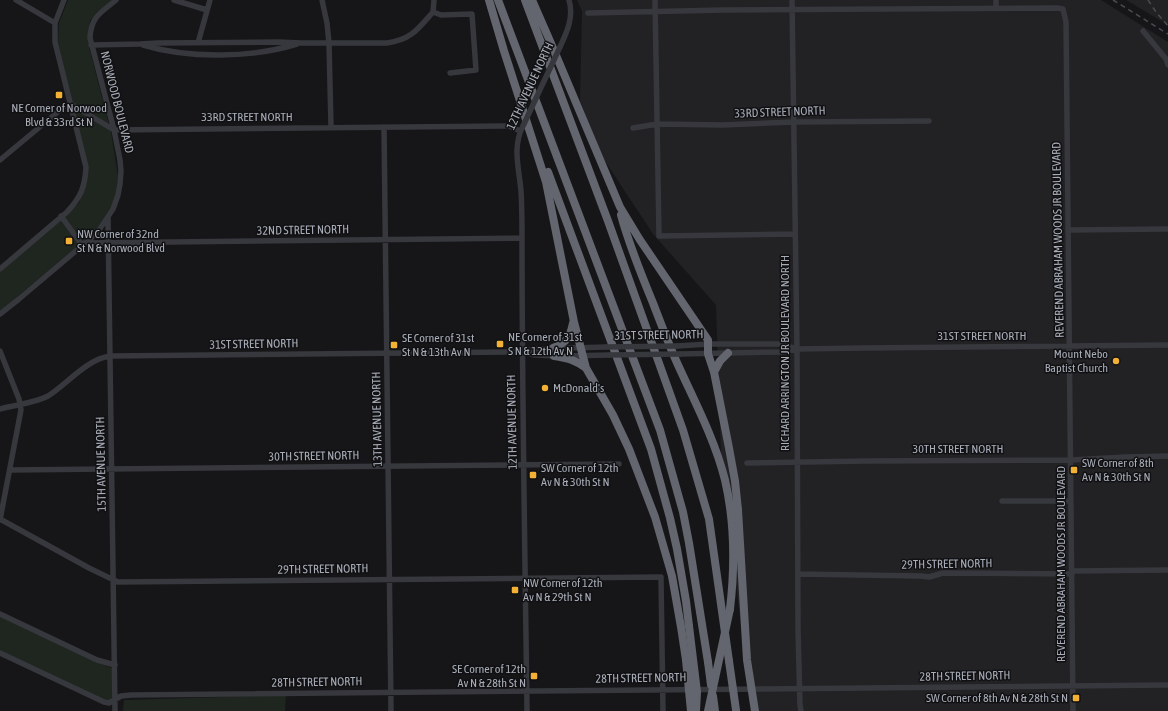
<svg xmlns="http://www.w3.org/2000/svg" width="1168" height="711" viewBox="0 0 1168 711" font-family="'Asap Condensed',sans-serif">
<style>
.built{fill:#222225}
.green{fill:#1e261f}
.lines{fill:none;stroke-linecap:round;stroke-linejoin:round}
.minor{stroke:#37383d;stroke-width:5.5}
.highway{stroke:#63666e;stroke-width:8}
.rail{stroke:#4a4c52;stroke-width:1.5;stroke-dasharray:5 4;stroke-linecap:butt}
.minor-bridge{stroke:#37383d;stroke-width:5.5}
.highway-bridge{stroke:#63666e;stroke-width:8}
.poi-dot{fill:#f2b134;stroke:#111113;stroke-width:1.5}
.labels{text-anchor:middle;stroke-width:3;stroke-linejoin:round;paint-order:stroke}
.street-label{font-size:12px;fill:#a8adb8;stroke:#111113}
.poi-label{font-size:12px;fill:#a8adb8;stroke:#111113;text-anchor:start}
</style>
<rect width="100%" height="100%" fill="#161618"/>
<path class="built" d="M577,0H1101L1168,42V711H751L721,456L716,305L653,234L601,155L580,101L582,11Z
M1126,0H1168V25Z"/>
<path class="green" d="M68,0H112L97,12L90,21L88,32L89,47L111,132L118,176L117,190L112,205L95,231L4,308L0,310V272L79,203L87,182L58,42L59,23Z
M0,616L99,663L112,668V697L109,703L0,653Z
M286,695L285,711H123L124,700Z"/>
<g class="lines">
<path class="minor" d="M16,0L55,23
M174,0L207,10
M322,0L327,23L329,43L331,127
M655,0L659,236L795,234
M792,0L797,349L798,630L800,705L801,711
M996,0V7
M433,12L441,15L472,14L476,70L450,73
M433,12L434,0
M588,13L724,10L1057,8L1063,9L1066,22L1073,711
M1143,31L1166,59L1168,65
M198,43L210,0
M91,45L140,44L158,43L279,42L301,43H387C411,40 418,29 433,12
M143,45C189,59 252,58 297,44
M560,47C567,32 574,17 569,0
M523,126C512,147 519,168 521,191C522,207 522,223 522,239C522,396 525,554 527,711
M384,127L391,711
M633,128L657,124L723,125L794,122L929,121
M0,160L65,106L71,104L114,130L504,126H509L520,131
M61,216L82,245
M108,217L115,711
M1068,230L1168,229
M84,243L522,238
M0,269L67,212C81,197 85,187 86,167L55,42V23L64,0
M0,314L19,299L97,233L113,209L118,195L120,184L121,171L120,160L114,130L90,38C91,16 101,13 116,0
M677,346L709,344H782L797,349
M0,351L19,399L21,410L0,520
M522,352L535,355L557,356
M680,354L780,352L797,349L864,348L1168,345
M566,356L609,355
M0,409C15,405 35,403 48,396C67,384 87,359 110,356L522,352L534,349L606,347
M747,463L867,461L1071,460L1126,457L1168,456
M10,470L619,464
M1002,501H1071
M0,519L89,568L118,582L661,577L663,711
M1072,571L1168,570
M798,574L921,576L929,577L943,573L1072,574
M0,614L97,660L115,665
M0,653L104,702L109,703L121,696L131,695L1168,685"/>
<path class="highway" d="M489,0L504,51L546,182L574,322L586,368L613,415L629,449L655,517L672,576L681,627L686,660
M498,0L660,430L683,512L689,543L708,662
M525,0L608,221L683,430L709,519L729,661
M532,0L550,41L620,207L640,240L708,340V354L714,372L729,448L735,481L738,510
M548,172L651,449L670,518L677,549L686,601L689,626
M621,215C629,245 641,274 653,303C661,324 669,345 678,365C695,402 715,440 725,480C735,523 735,566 730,609
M553,348C567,342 570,338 573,323
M554,356C568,358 575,360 586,368
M714,372L720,361L728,353"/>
<path class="rail" d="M1113,0L1168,34
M1148,0L1156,12L1168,26"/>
<path class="minor-bridge" d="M523,126L560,47
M606,347L677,346
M609,355L680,354"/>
<path class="highway-bridge" d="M738,510L747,660L755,711
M689,626L697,692L696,711
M686,660L691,711
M729,661L736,710
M708,662L711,685
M713,696L715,711
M708,711L730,609"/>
</g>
<g class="poi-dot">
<rect x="55" y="91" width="8" height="8" rx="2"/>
<rect x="65" y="237" width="8" height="8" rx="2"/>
<rect x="496" y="340" width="8" height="8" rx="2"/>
<rect x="390" y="341" width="8" height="8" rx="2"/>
<circle cx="1116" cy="361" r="4"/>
<circle cx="545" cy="388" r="4"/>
<rect x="1070" y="466" width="8" height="8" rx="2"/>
<rect x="529" y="471" width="8" height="8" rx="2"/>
<rect x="511" y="586" width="8" height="8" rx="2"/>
<rect x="530" y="672" width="8" height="8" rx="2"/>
<rect x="1072" y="694" width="8" height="8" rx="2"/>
</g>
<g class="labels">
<g class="street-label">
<text transform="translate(530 86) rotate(-65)" y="4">12TH AVENUE NORTH</text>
<text transform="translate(117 102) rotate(76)" y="4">NORWOOD BOULEVARD</text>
<text transform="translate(780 112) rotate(-2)" y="4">33RD STREET NORTH</text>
<text x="247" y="121">33RD STREET NORTH</text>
<text transform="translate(303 230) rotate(-1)" y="4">32ND STREET NORTH</text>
<text transform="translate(1058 240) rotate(-91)" y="4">REVEREND ABRAHAM WOODS JR BOULEVARD</text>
<text transform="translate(659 335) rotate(-1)" y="4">31ST STREET NORTH</text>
<text x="982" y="340">31ST STREET NORTH</text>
<text transform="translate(254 344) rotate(-1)" y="4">31ST STREET NORTH</text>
<text transform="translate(785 353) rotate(-90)" y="4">RICHARD ARRINGTON JR BOULEVARD NORTH</text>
<text transform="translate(377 419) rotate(-91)" y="4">13TH AVENUE NORTH</text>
<text transform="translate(512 422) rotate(-91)" y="4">12TH AVENUE NORTH</text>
<text x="958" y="453">30TH STREET NORTH</text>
<text transform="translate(314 456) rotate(-1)" y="4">30TH STREET NORTH</text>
<text transform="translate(101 464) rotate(-91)" y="4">15TH AVENUE NORTH</text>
<text transform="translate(947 564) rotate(-1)" y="4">29TH STREET NORTH</text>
<text transform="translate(1061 564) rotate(-90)" y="4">REVEREND ABRAHAM WOODS JR BOULEVARD</text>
<text transform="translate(323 569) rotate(-1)" y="4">29TH STREET NORTH</text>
<text transform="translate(965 676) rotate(-1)" y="4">28TH STREET NORTH</text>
<text transform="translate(641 678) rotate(-1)" y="4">28TH STREET NORTH</text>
<text transform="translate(317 682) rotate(-1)" y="4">28TH STREET NORTH</text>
</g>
<g class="poi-label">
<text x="59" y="112" text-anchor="middle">NE Corner of Norwood<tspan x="59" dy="14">Blvd &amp; 33rd St N</tspan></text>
<text x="77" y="238">NW Corner of 32nd<tspan x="77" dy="14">St N &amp; Norwood Blvd</tspan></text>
<text x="508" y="341">NE Corner of 31st<tspan x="508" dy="14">S N &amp; 12th Av N</tspan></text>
<text x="402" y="342">SE Corner of 31st<tspan x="402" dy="14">St N &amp; 13th Av N</tspan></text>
<text x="1108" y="358" text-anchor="end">Mount Nebo<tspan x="1108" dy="14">Baptist Church</tspan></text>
<text x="553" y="392">McDonald's</text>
<text x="1082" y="467">SW Corner of 8th<tspan x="1082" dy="14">Av N &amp; 30th St N</tspan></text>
<text x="541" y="472">SW Corner of 12th<tspan x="541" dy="14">Av N &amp; 30th St N</tspan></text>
<text x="523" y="587">NW Corner of 12th<tspan x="523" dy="14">Av N &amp; 29th St N</tspan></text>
<text x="526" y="673" text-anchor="end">SE Corner of 12th<tspan x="526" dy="14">Av N &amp; 28th St N</tspan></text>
<text x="1068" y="702" text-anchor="end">SW Corner of 8th Av N &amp; 28th St N</text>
</g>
</g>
</svg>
